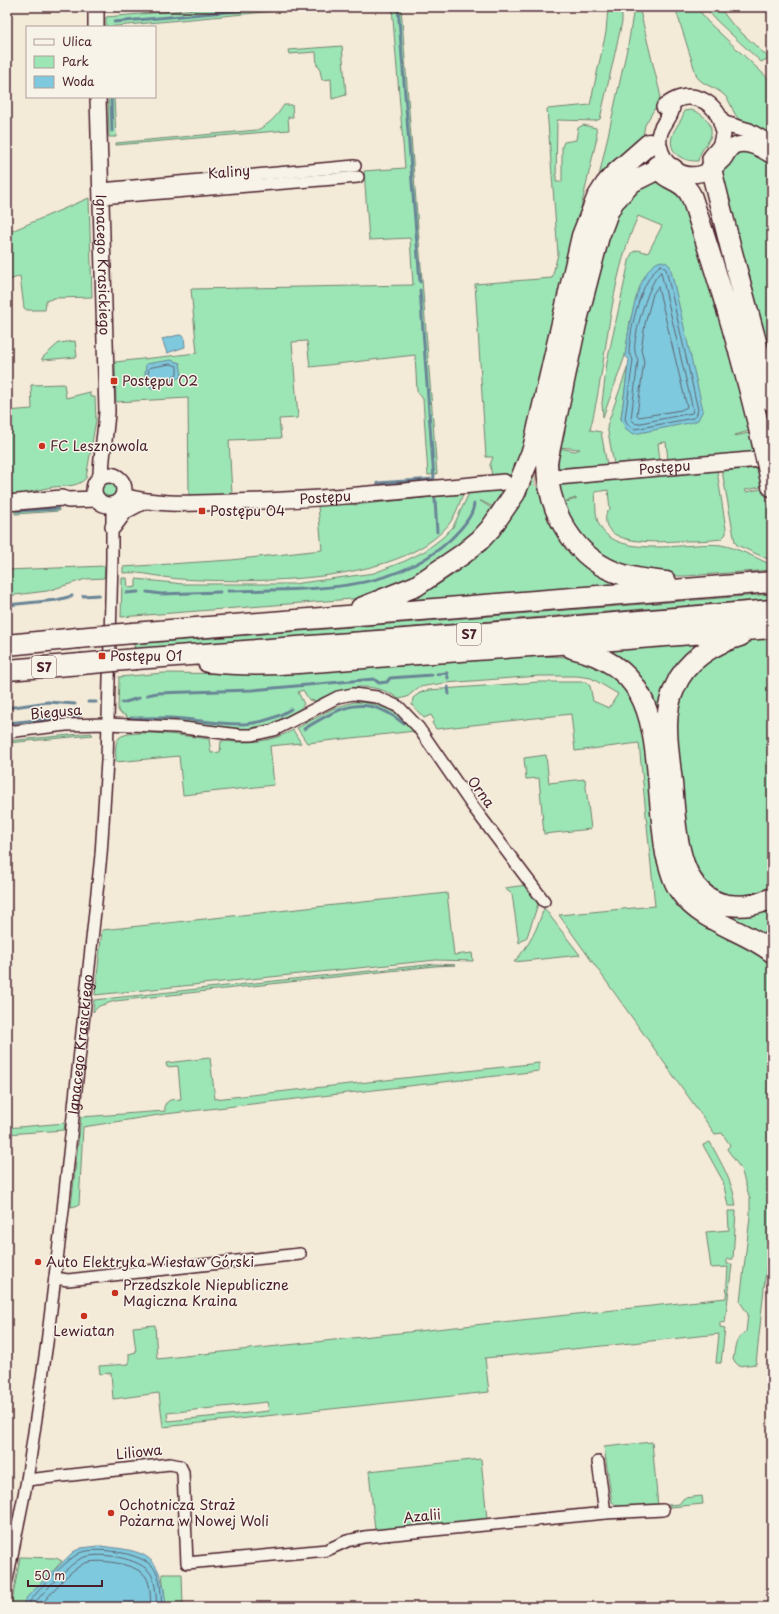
<svg xmlns="http://www.w3.org/2000/svg" width="779" height="1614" viewBox="0 0 779 1614" font-family="'Playpen Sans',sans-serif">
<style>
.green{fill:#9ce6b5;stroke:#738270;fill-rule:evenodd}
.water{fill:#7ec9dd;stroke:#698596}
.lines{fill:none;stroke-linecap:round;stroke-linejoin:round}
.shore{stroke:#5f6372;stroke-width:1}
.stream{stroke:#698596;stroke-width:3}
.secondary-tunnel{stroke:#d1c1b5;stroke-width:15;stroke-dasharray:15 8;stroke-linecap:butt}
.street-casing{stroke:#4a1f2b;stroke-width:14}
.secondary-casing{stroke:#4a1f2b;stroke-width:18}
.highway-casing{stroke:#4a1f2b;stroke-width:23}
.street{stroke:#f7f3e8;stroke-width:11}
.secondary{stroke:#f7f3e8;stroke-width:15}
.highway{stroke:#f7f3e8;stroke-width:20}
.highway-bridge-casing{stroke:#4a1f2b;stroke-width:23;stroke-linecap:butt}
.highway-bridge{stroke:#f7f3e8;stroke-width:20}
.poi-dot{fill:#c8321e;stroke:#f7f3e8;stroke-width:1.5}
.labels{text-anchor:middle;stroke-width:3;stroke-linejoin:round;paint-order:stroke}
.shield{fill:#f7f3e8;stroke:#7e5f64;stroke-width:1}
.shield-label{font-size:13px;font-weight:bold;fill:#4a1f2b}
.street-label{font-size:14px;fill:#4a1f2b;stroke:#f7f3e8}
.poi-label{font-size:14px;fill:#4a1f2b;stroke:#f7f3e8;text-anchor:start}
</style>
<rect width="100%" height="100%" fill="#f3ead8"/>
<filter id="ink" filterUnits="userSpaceOnUse"><feTurbulence type="fractalNoise" baseFrequency=".025" numOctaves="2"/><feDisplacementMap in="SourceGraphic" scale="8" xChannelSelector="R" yChannelSelector="G"/><feConvolveMatrix kernelMatrix="1 2 1 2 8 2 1 2 1" color-interpolation-filters="sRGB"/></filter>
<g filter="url(#ink)">
<path class="green" d="M219,7H318L106,27V17Z
M392,7H401L437,474L428,475L423,399L417,391L415,355L310,367L307,341L292,342L298,418L279,419L281,438L229,440L232,494L189,496L188,398L116,402L115,362L197,353L191,289L413,285L410,238L369,240L364,171L405,168Z
M608,7H622V22L600,119L595,121L557,120L556,182H562V147L564,142L576,140L578,128L583,125L596,128L597,137L526,451C512,466 506,489 495,506H491L479,500L491,508L489,517L476,533L431,570L379,593L352,599L121,617L122,578H127L128,588L136,587V579L183,584H293L374,573L405,561L425,551L442,538L453,527L469,493L504,490V474L492,476L490,465L493,457H486L475,284L552,278L558,254L547,109L590,105L606,32Z
M634,7H639L660,93L659,101L645,125L642,142L598,181L629,40Z
M675,7H697L707,21L772,82V132C769,133 744,123 740,120C732,114 732,101 723,94C715,87 703,85 697,77Z
M705,7H719L732,24L769,58L761,62L716,20Z
M342,46L346,95L332,99L331,79L322,80L319,66H317L316,52L289,54L288,50Z
M108,97H114L116,137H109Z
M284,105H292L293,117H288L289,130L116,145V143L257,130C270,124 276,117 284,105Z
M691,110C703,113 715,124 710,138C706,146 700,151 698,161C683,162 668,153 672,137C674,127 683,121 684,111Z
M745,150L772,163V375L721,172L733,155Z
M644,156L648,166C621,178 606,199 595,225L543,455C538,516 570,567 631,581V584L411,600C446,582 481,558 505,525C536,483 544,431 555,381C565,334 576,288 586,242C597,200 610,182 644,156Z
M656,178L683,191L727,330L749,428V431L735,435V436L749,433L751,435L755,453L668,460L666,442L658,443L660,461L614,465L607,426L628,366L621,419L643,279L630,321L625,356L603,417L602,403L607,362L630,257L633,252L638,250L648,253L662,226L638,216C608,283 608,359 590,430L601,432L607,465L558,468L559,448L575,451L580,449L559,447L579,336L591,307L607,231L614,212L634,190Z
M89,198L92,297L54,298L46,301L45,310H27L24,308L20,276L7,281V233Z
M75,341L77,357L42,360V358L59,343Z
M64,384L66,398L90,392V397H95L96,420L86,478C77,489 59,485 47,488C33,491 21,495 7,496V411L32,409L31,385Z
M759,468L761,487L745,490L746,492L761,489L764,495L766,494C771,519 772,537 772,561L737,545L735,542L722,471Z
M717,471L726,529V534L721,539C707,541 693,541 678,541C658,542 596,547 607,511L610,510L608,490L595,492C596,501 595,514 598,522C613,562 689,541 721,545C738,548 756,558 772,565V570L685,576H659L631,571L584,547L563,503L576,499V498L563,502L557,485Z
M101 490a8 8 0 1 1 16 0a8 8 0 1 1-16 0Z
M463,494C459,505 455,516 449,524C401,585 251,583 180,579C162,578 141,571 123,573V567L231,560L322,550L318,506L353,503L354,505Z
M58,505L59,511L15,514V509Z
M105,566L104,578L86,579L47,591L7,596V570Z
M772,594V599L135,649L134,644Z
M712,636V639C693,650 675,669 667,690C655,721 664,757 667,789C669,817 669,847 680,873C694,906 740,923 772,903V945L754,933L720,916L700,904L688,893L677,875L668,839L657,721C647,689 629,659 596,648V646Z
M772,637V891L744,900L707,888L687,858L674,710L687,677L730,646L750,640Z
M532,656L571,657L605,668L628,689L644,726L660,852L772,961V1213L756,1364L739,1366L733,1360C735,1348 735,1338 746,1332L748,1314L740,1302L750,1217V1199L741,1169L727,1149L730,1145L722,1133L715,1134L559,915L655,906L639,743L575,751L571,714L436,729L432,723L434,720L431,715L424,718L412,705L413,698L421,692L429,690L539,682H586L590,686L593,701L609,708L618,694L591,678L577,676H539L445,683L419,687L407,697L399,699C371,679 343,687 315,701L309,700L303,690L298,692L304,704L300,709L271,724L246,729L169,722L128,721L127,716L120,713L118,710L119,677L164,673L251,674L418,665Z
M354,702C379,702 399,712 415,731L307,743L297,728L334,708Z
M293,730L301,743L270,746L274,785L183,795L179,756L116,762C116,755 114,743 119,738C129,727 194,737 209,739L211,753L220,752L221,741C248,743 269,743 293,730Z
M91,733L93,735L7,743V741Z
M546,755L549,783L585,779L591,829L544,834L539,778L526,779L524,758Z
M527,885L539,901L527,937L519,943L512,894L504,888Z
M447,893L454,955L472,953L473,961L436,960L95,995L102,930Z
M544,908L580,955L514,962C530,945 537,929 544,908Z
M435,964L455,965L435,966L115,1001L99,1006L93,1012L94,1000Z
M210,1058L215,1099L539,1063V1071L165,1114L83,1127L79,1205L71,1207L81,1117L165,1111V1104L170,1100L181,1099L178,1066L167,1067L166,1063Z
M65,1123L64,1130L7,1134V1128Z
M710,1142C721,1163 733,1182 736,1206H728L723,1181L703,1145Z
M728,1211H736L733,1259H727V1264H732L725,1323L720,1322V1327L725,1328L721,1363H716L719,1334L485,1358L489,1392L163,1427L159,1393L113,1399L111,1373L100,1374L99,1366L129,1364V1354L136,1352L133,1327L155,1325L157,1359L726,1298L728,1267L711,1268L706,1232L729,1230ZM267,1402L269,1411L168,1421L167,1413Z
M652,1442L658,1506L621,1509L612,1502L604,1447Z
M481,1459L487,1519L375,1530L369,1471Z
M702,1496L703,1504L671,1507L668,1505L679,1504L684,1498Z
M20,1557L56,1558L62,1561L22,1607H11Z
M162,1574H182L183,1607H166Z"/>
<path class="water" d="M661,261L667,263L670,266L703,410L698,420L694,422L634,434L626,429L621,419L629,359L625,356C628,334 636,267 661,261Z
M179,335L184,336L185,347L167,353L162,339Z
M171,360L180,363L182,376L170,382L151,389L145,375L146,364Z
M99,1546C149,1551 161,1555 166,1607H22L27,1597L73,1552L81,1548Z"/>
<g class="lines">
<path class="shore" d="M661,265L666,269L698,410L696,416L693,418L635,429L628,425L625,419L633,360C632,356 629,355 629,352C630,329 641,277 661,265Z
M661,272L693,410L692,413L636,424L631,419L638,360C637,357 635,355 635,351C632,339 650,277 661,272Z
M658,287L687,407L681,410L639,417L637,415L644,361L641,350L645,324L653,294Z
M171,364L177,366V374L169,379L152,383L148,374L149,368Z
M26,1607C34,1594 69,1556 82,1552C100,1547 146,1553 156,1571C161,1581 161,1596 162,1607
M32,1607C38,1597 69,1565 80,1559C95,1550 142,1558 151,1574C156,1583 156,1597 157,1607
M39,1607C52,1593 66,1573 83,1564C95,1557 139,1564 146,1577C151,1585 150,1598 151,1607"/>
<path class="stream" d="M398,7L420,282
M114,22L281,7
M111,97L112,131
M378,483L434,479L420,290
M435,499L437,532
M17,511L57,509
M7,512H8
M228,591C305,588 391,596 451,539C459,531 473,517 474,504
M147,592L161,594L220,592
M126,593L138,592
M83,596L99,595
M7,605L57,600L72,596
M437,674L447,673L448,678
M448,687L449,694
M147,695L157,693L252,690L374,679L379,683L387,682L390,678L432,675
M88,702H96
M122,703L139,698
M7,708L48,702L75,704
M131,718C148,718 166,717 183,719C223,723 255,732 291,709
M7,723L79,716
M304,729C341,707 365,692 403,723"/>
<path class="secondary-tunnel" d="M511,481L557,477"/>
<defs>
<g id="street">
<path d="M101,189L355,166"/>
<path d="M101,198L358,177"/>
<path d="M7,732L66,725L107,724L176,727L239,735H252L274,730L338,697L353,694L377,697L399,707L418,727L474,808L544,901"/>
<path d="M55,1278L68,1280L300,1254"/>
<path d="M598,1462L605,1513"/>
<path d="M27,1480L170,1464L180,1466L183,1472L187,1563L327,1550L347,1541L364,1537L605,1513L663,1510"/>
<path id="s1" d="M7,1580L27,1480L47,1343L63,1210L101,855L107,761L112,558V504"/>
</g>
<g id="secondary">
<path d="M96,7V27"/>
<path id="s2" d="M98,97L107,411C106,433 101,454 101,477"/>
<path d="M672,102C674,119 656,125 659,145C661,155 667,165 676,170C692,180 711,173 723,160C728,154 729,147 737,145C750,142 762,150 772,156"/>
<path d="M664,107C671,102 680,96 690,97C712,98 729,122 721,143C719,149 713,153 710,158L711,169"/>
<path d="M721,123L749,131L772,144"/>
<circle cx="109" cy="490" r="15"/>
<path id="s3" d="M557,477L772,458"/>
<path id="s4" d="M123,496C157,506 195,503 231,502C322,500 413,490 504,482"/>
<path d="M7,503L62,498L68,500L97,499"/>
<path d="M113,527L125,511L144,501"/>
</g>
<path id="highway" d="M657,166C666,182 685,179 692,198C719,281 745,364 764,450
M711,169L730,245L772,401
M768,467L772,486
M666,582C652,580 637,579 624,575C575,561 547,511 547,462L576,324L599,236L608,212L614,201L632,182L658,169H673
M361,608L416,586L463,554L480,540L491,528L515,493L533,449L582,236L597,198L606,184L616,173L649,144
M133,633L772,582
M740,636C713,644 686,660 675,687C661,716 669,751 672,783C676,823 675,897 728,905C745,907 757,905 772,898
M7,645L78,638
M572,648C643,665 652,710 658,775C660,802 662,828 666,854C670,868 673,883 682,894C703,923 745,930 772,952
M136,659L554,628L772,610
M208,662C272,669 339,659 404,655C527,647 649,637 772,628
M7,670L81,664"/>
</defs>
<use href="#street" class="street-casing"/>
<use href="#secondary" class="secondary-casing"/>
<use href="#highway" class="highway-casing"/>
<use href="#street" class="street"/>
<use href="#secondary" class="secondary"/>
<use href="#highway" class="highway"/>
<defs>
<path id="highway-bridge" d="M764,450L768,467
M78,638L133,633
M81,664L136,659"/>
</defs>
<use href="#highway-bridge" class="highway-bridge-casing"/>
<use href="#highway-bridge" class="highway-bridge"/>
</g>
</g>
<g class="poi-dot">
<rect x="110" y="377" width="8" height="8" rx="2"/>
<circle cx="42" cy="446" r="4"/>
<rect x="198" y="507" width="8" height="8" rx="2"/>
<rect x="98" y="652" width="8" height="8" rx="2"/>
<circle cx="38" cy="1262" r="4"/>
<circle cx="115" cy="1293" r="4"/>
<circle cx="84" cy="1316" r="4"/>
<circle cx="111" cy="1513" r="4"/>
</g>
<g class="labels">
<g class="shield">
<rect x="457" y="623" width="24" height="22" rx="3"/>
<rect x="32" y="656" width="24" height="22" rx="3"/>
</g>
<g class="shield-label">
<text x="469" y="639">S7</text>
<text x="44" y="672">S7</text>
</g>
<g class="street-label">
<text transform="translate(229 172) rotate(-5)" y="5">Kaliny</text>
<text dy="5" stroke="none"><textPath href="#s2" startOffset="168">Ignacego Krasickiego</textPath></text>
<text dy="5" stroke="none"><textPath href="#s3" startOffset="108">Postępu</textPath></text>
<text dy="5" stroke="none"><textPath href="#s4" startOffset="203">Postępu</textPath></text>
<text transform="translate(56 712) rotate(-5)" y="5">Biegusa</text>
<text transform="translate(481 792) rotate(54)" y="5">Orna</text>
<text dy="5" stroke="none"><textPath href="#s1" startOffset="541">Ignacego Krasickiego</textPath></text>
<text transform="translate(139 1452) rotate(-6)" y="5">Liliowa</text>
<text transform="translate(422 1516) rotate(-6)" y="5">Azalii</text>
</g>
<g class="poi-label">
<text x="122" y="386">Postępu 02</text>
<text x="50" y="451">FC Lesznowola</text>
<text x="210" y="516">Postępu 04</text>
<text x="110" y="661">Postępu 01</text>
<text x="46" y="1267">Auto Elektryka Wiesław Górski</text>
<text x="123" y="1290">Przedszkole Niepubliczne<tspan x="123" dy="16">Magiczna Kraina</tspan></text>
<text x="84" y="1336" text-anchor="middle">Lewiatan</text>
<text x="119" y="1510">Ochotnicza Straż<tspan x="119" dy="16">Pożarna w Nowej Woli</tspan></text>
</g>
</g>
<rect width="779" height="1614" fill="none" stroke="#f7f3e8" stroke-width="24"/>
<rect x="12" y="12" width="755" height="1590" fill="none" stroke="#4a1f2b" stroke-width="1.5" filter="url(#ink)"/>
<rect x="26" y="26" width="130" height="72" fill="#f7f3e8" stroke="#b29e9c"/>
<rect x="34" y="39" width="20" height="6" fill="#f7f3e8" stroke="#b29e9c"/>
<text x="62" y="46" font-size="12" fill="#4a1f2b">Ulica</text>
<rect x="34" y="56" width="20" height="12" fill="#9ce6b5" stroke="#b29e9c"/>
<text x="62" y="66" font-size="12" fill="#4a1f2b">Park</text>
<rect x="34" y="76" width="20" height="12" fill="#7ec9dd" stroke="#b29e9c"/>
<text x="62" y="86" font-size="12" fill="#4a1f2b">Woda</text>
<path d="M28 1580v6h74v-6" fill="none" stroke="#4a1f2b" stroke-width="2"/>
<text x="34" y="1580" font-size="12" fill="#4a1f2b" stroke="#f7f3e8" stroke-width="3" paint-order="stroke">50 m</text>
</svg>
